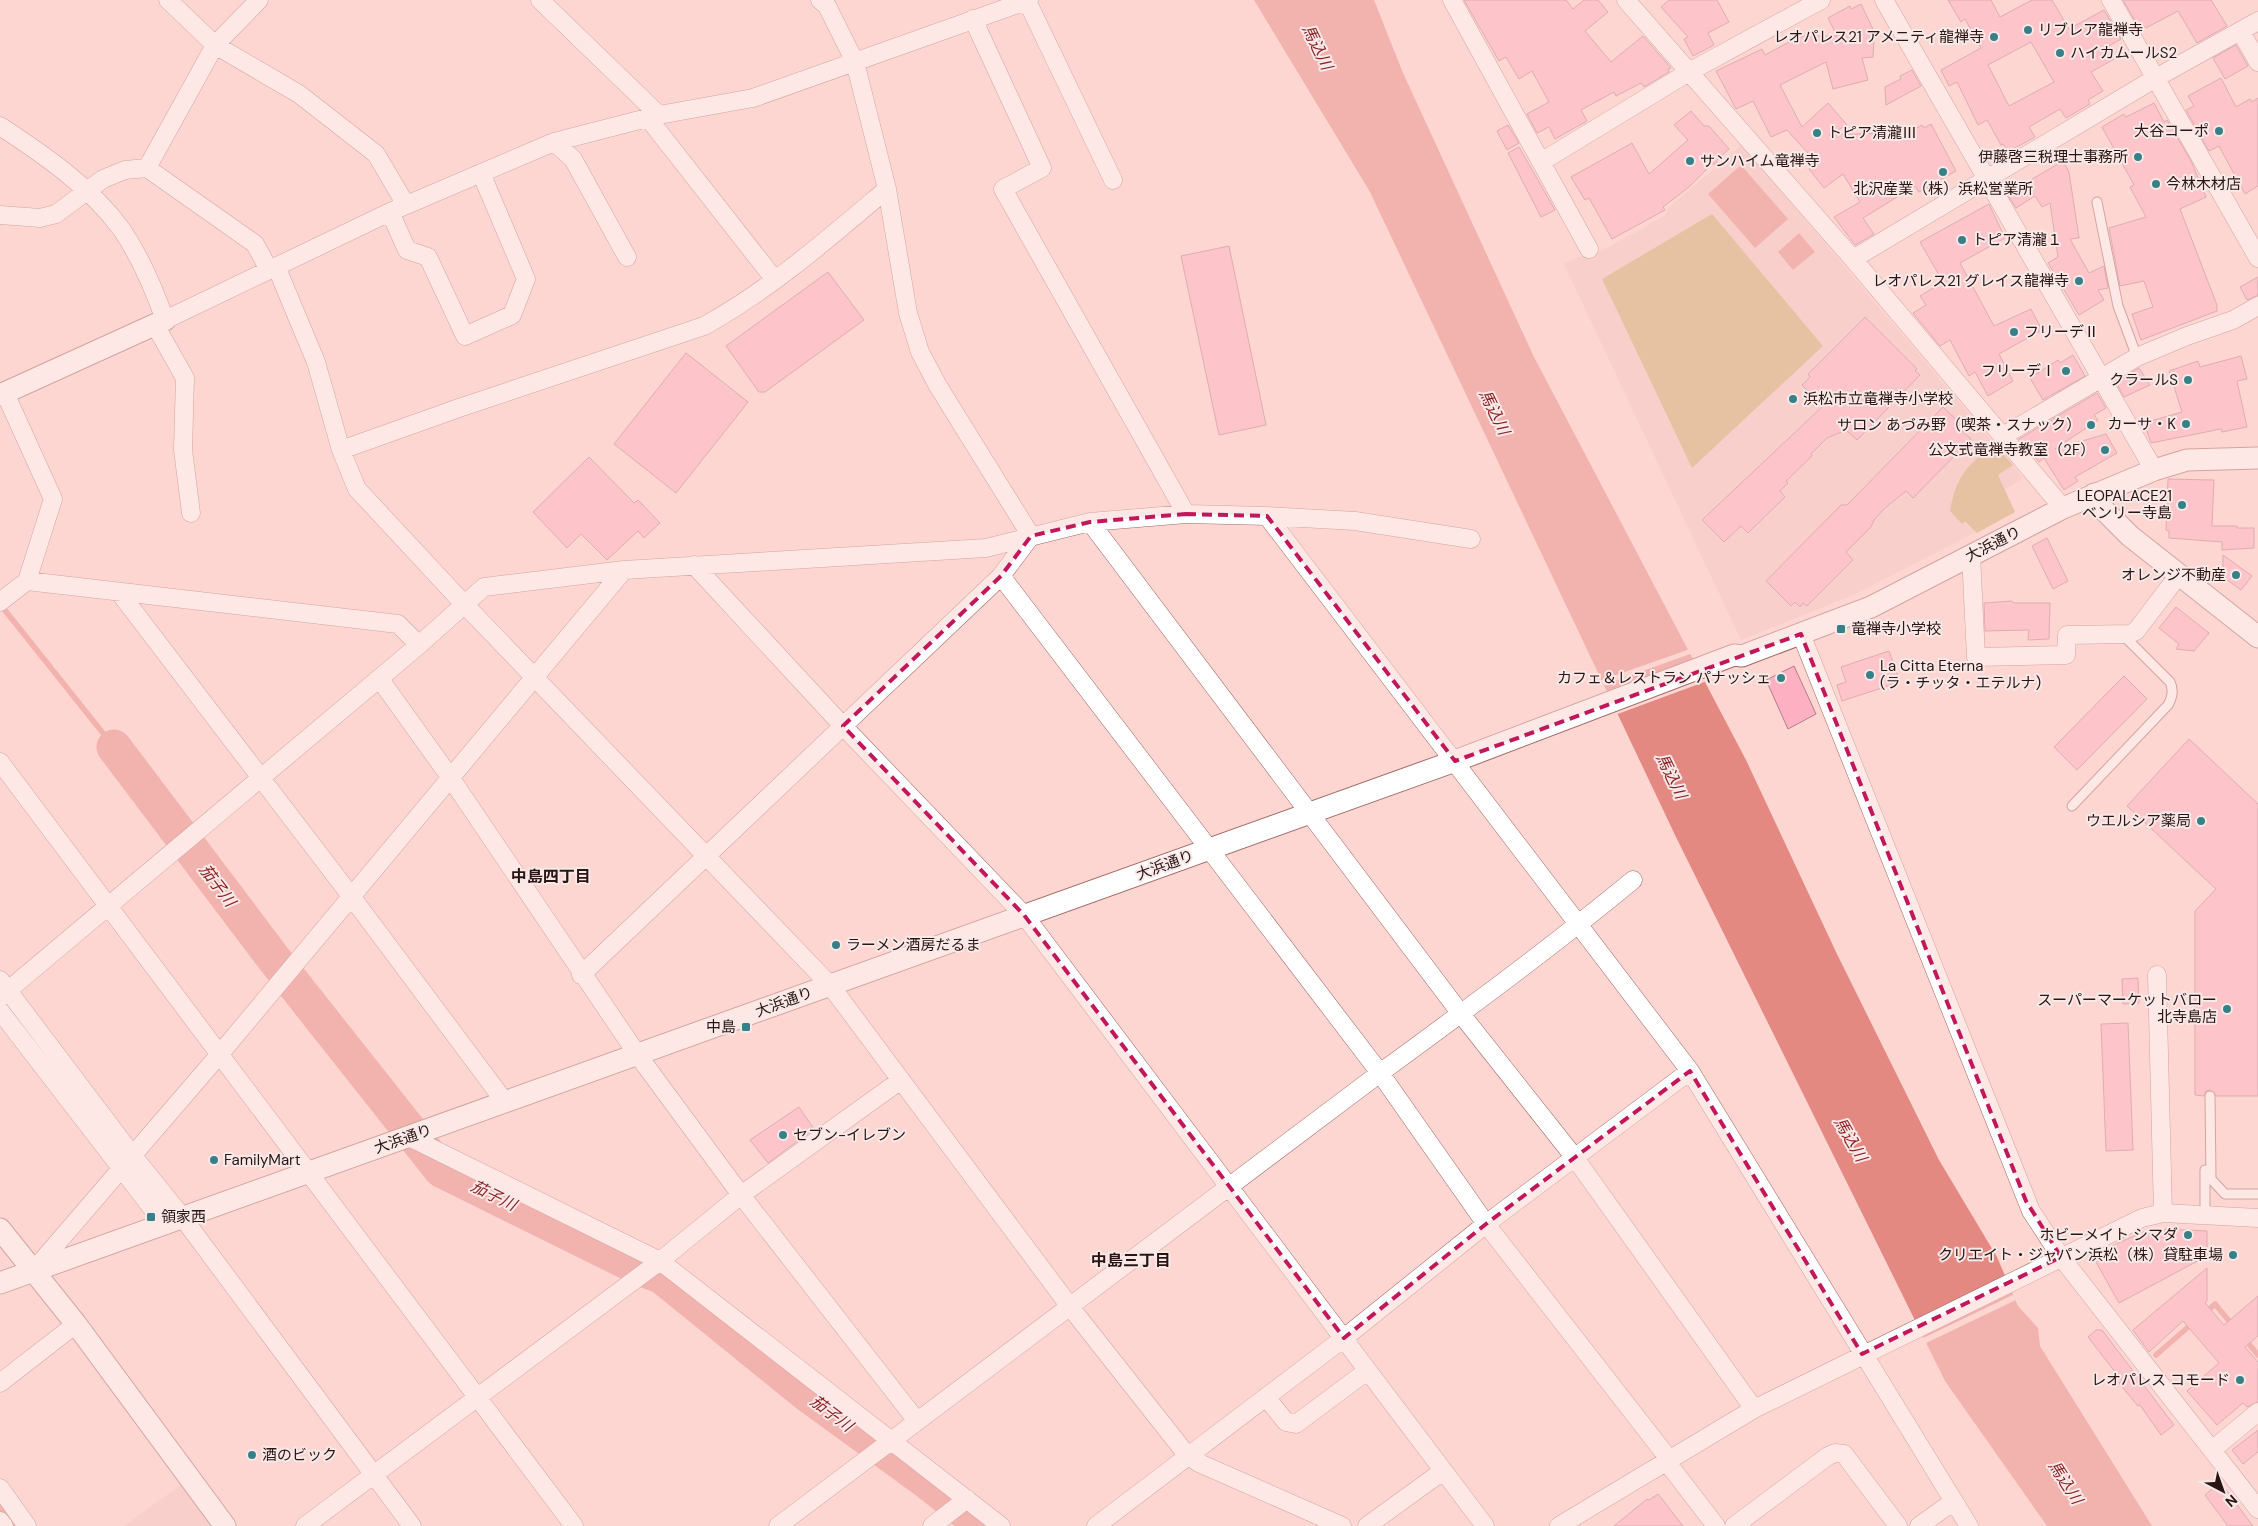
<svg xmlns="http://www.w3.org/2000/svg" width="2258" height="1526" viewBox="0 0 2258 1526" font-family="'DM Sans','Noto Sans JP',sans-serif">
<style>
.built{fill:#f4c7c3}
.green{fill:#cbab6a}
.water{fill:#e48882}
.pier{fill:#fdd5d1}
.lines{fill:none;stroke-linecap:round;stroke-linejoin:round}
.stream{stroke:#e48882;stroke-width:5.5}
.river{stroke:#e48882;stroke-width:35}
.building{fill:#fcb0c2;stroke:#b87c8a;fill-rule:evenodd}
.service-casing{stroke:#a26863;stroke-width:11}
.minor-casing{stroke:#a26863;stroke-width:19}
.tertiary-casing{stroke:#a26863;stroke-width:23}
.service{stroke:#fff;stroke-width:9}
.minor{stroke:#fff;stroke-width:18}
.tertiary{stroke:#fff;stroke-width:21}
.marked{fill:none;stroke:#c2185b;stroke-width:4;stroke-dasharray:10 6;stroke-linejoin:round}
.poi-dot{fill:#388087;stroke:#f7e9e8;stroke-width:2}
.labels{text-anchor:middle;stroke-width:4;stroke-linejoin:round;paint-order:stroke}
.poi-label{font-size:15px;fill:#2b1412;stroke:#f7e9e8;text-anchor:end}
.street-label{font-size:15px;fill:#2b1412;stroke:#f7e9e8}
.water-label{font-size:16px;font-style:italic;fill:#8c2024;stroke:#f7e9e8}
.neighbourhood-label{font-size:16px;font-weight:bold;fill:#2b1412;stroke:#f7e9e8}
</style>
<rect width="100%" height="100%" fill="#fdd5d1"/>
<path class="built" d="M1742,145L2023,478L2005,490L2015,512L1853,595L1741,640L1564,264L1584,255L1602,251L1666,215L1668,208Z
M182,1484L215,1526H124Z"/>
<path class="green" d="M1712,214L1823,346L1692,468L1602,279Z
M1995,445L2013,465L1998,475L2015,512L1977,533L1965,521L1962,524L1950,511C1956,477 1967,464 1995,445Z"/>
<path class="water" d="M1254,0H1374L1403,73L1534,357L1746,760L1836,952L1939,1160L1997,1257L2018,1306L2038,1328L2040,1346L2152,1526H2047L1945,1381L1675,835L1370,192Z
M1741,165L1788,219L1755,248L1708,194Z
M1799,233L1815,252L1793,270L1778,252Z"/>
<path class="pier" d="M1690,649L1693,653L1601,686L1599,681Z
M1695,659L1707,681L1615,715L1604,692Z
M2015,1294L2018,1299L1924,1344L1921,1339Z"/>
<g class="lines">
<path class="stream" d="M0,604L114,747
M2205,1313L2215,1304L2234,1327
M2245,1339L2258,1355
M2156,1355L2194,1322
M0,1508L14,1526"/>
<path class="river" d="M114,747L274,959L441,1170L639,1268L661,1276L804,1392L926,1481L983,1526"/>
</g>
<path class="building" d="M1464,0H1566L1573,9L1584,0H1598L1608,12L1585,31L1611,62L1643,36L1671,68L1668,69L1669,72L1644,87L1641,83L1616,96L1614,92L1581,110L1587,121L1555,139L1549,127L1537,133L1527,114L1549,102L1532,71L1519,79L1506,57L1499,61Z
M1669,0H1717L1729,22L1708,33L1714,45L1693,56L1684,39L1688,37L1661,7Z
M1948,0H1991L2000,17L2032,0H2052L2069,29L2104,10L2121,39L2109,46L2116,58L2091,72L2103,91L2088,100L2090,104L2066,118L2060,109L2029,127L2035,137L2008,152L2003,144L2001,145L1987,120L1978,125L1957,82L1949,86L1941,70L1981,48L1965,19L1961,22ZM2031,42L2054,82L2009,106L1988,65Z
M2123,0H2211L2227,26L2197,43L2178,11L2146,28L2144,26L2139,28Z
M1861,4L1873,29L1870,30L1874,39L1873,57L1862,58L1868,80L1833,89L1826,62L1780,85L1802,127L1828,103L1847,125L1829,135L1882,133V136L1900,137L1922,125L1924,128L1931,124L1956,171L1919,192L1915,186L1863,218L1874,234L1855,245L1834,217L1860,202L1843,174L1824,188L1809,169L1817,163L1787,130L1771,137L1753,101L1736,109L1716,71L1762,49L1765,55L1800,36H1837L1828,18L1850,6L1851,9Z
M2236,45L2248,66L2225,79L2213,58Z
M1912,70L1921,86L1886,105L1885,87L1901,79L1900,76Z
M2221,78L2236,107L2250,99L2252,102L2258,98V186L2245,194L2219,146L2209,151L2186,110L2194,106L2188,96Z
M2154,103L2164,122L2167,120L2191,161L2206,197L2180,209L2217,305V311L2141,340L2132,314L2153,307L2144,281L2120,286L2109,228L2146,217L2130,187L2134,185L2102,127L2124,114L2126,117Z
M1691,111L1704,126H1709L1729,149L1717,160L1716,164H1712L1689,187L1663,207L1665,210L1612,239L1589,198L1585,200L1571,177L1632,143L1649,174L1688,140L1674,125Z
M1508,125L1519,143L1507,150L1497,131Z
M1519,147L1555,210L1541,217L1508,153Z
M2063,161L2069,172L2079,238L2070,239L2089,273L2104,266L2108,288L2098,290L2104,300L2079,315L2048,263L2058,257L2050,203L2042,207L2035,196L2016,208L2007,194Z
M1989,204L2005,238L1960,263L1994,326L2031,309L2042,330L1999,354L2013,381L1988,396L1975,372L1969,376L1950,340L1940,346L1913,313L1926,305L1920,296L1943,282L1920,242Z
M1229,246L1266,425L1219,435L1181,256Z
M828,272L864,320L765,392H759L726,346Z
M2258,277V295L2247,300L2240,287Z
M1865,317L1917,369L1915,371L1920,375L1857,440L1846,430L1827,438L1811,454L1812,456L1786,481L1788,483L1780,491L1785,497L1748,533L1741,526L1724,542L1702,520L1823,406L1802,385L1810,377L1808,374Z
M686,353L748,402L676,493L614,444Z
M2073,355L2085,376L2043,400L2030,378L2058,360L2060,363Z
M2241,356L2247,379L2237,381L2247,427L2222,432L2221,429L2151,443L2144,423L2182,412L2169,371L2198,361L2200,367Z
M2139,368L2150,385L2124,397L2116,382Z
M2097,393L2106,408L2094,415L2098,420L2055,449L2106,434L2117,453L2075,477L2078,481L2064,490L2044,458L2039,462L2019,439Z
M1943,407L1964,427L1961,430L1971,439L1913,498L1906,491L1885,508L1874,520L1871,527L1846,552L1853,560L1807,606L1803,603L1800,607L1795,602L1791,606L1766,581L1841,505H1847Z
M589,457L634,503L638,500L660,523L644,538L638,531L607,560L581,534L567,548L533,512Z
M2168,479L2214,480L2212,526H2237V528H2254V548L2222,550V542L2169,538V531L2166,530Z
M2047,538L2068,581L2053,589L2032,546Z
M2223,555L2252,576L2241,590L2219,574L2223,569Z
M2012,601L2014,603H2050L2049,639L2028,640L2029,630L1985,631L1984,603Z
M2176,607L2209,633L2194,651L2176,649L2179,644L2159,628Z
M1889,651L1900,682L1842,701L1837,685L1846,682L1841,667Z
M1794,666L1816,714L1788,729L1766,680Z
M2124,676L2147,699L2077,770L2054,747Z
M2189,739L2258,804V1096H2216L2210,1090L2206,1091L2204,1096L2195,1095V911L2216,889L2127,806Z
M2138,978L2139,1003L2123,1004L2122,979Z
M2128,1023L2133,1150L2106,1151L2101,1024Z
M799,1107L814,1129L768,1163L750,1140Z
M2166,1229L2207,1231V1256L2119,1303L2092,1255L2147,1230L2149,1234L2152,1232L2154,1235Z
M2207,1268V1301L2205,1303L2224,1325L2258,1296V1336L2245,1347L2258,1362V1402L2247,1407L2243,1403L2217,1425L2187,1391L2219,1363L2183,1321L2149,1352L2133,1330Z
M2096,1330H2102L2174,1425L2161,1435L2140,1405L2138,1406L2119,1383L2122,1381L2088,1337Z
M2258,1430V1452L2243,1464L2232,1450Z
M2220,1482L2253,1526H2228L2205,1495Z
M1658,1494L1683,1526H1614L1647,1499L1649,1500Z"/>
<g class="lines">
<defs>
<path id="service" d="M2097,202L2118,306L2137,357
M2072,806L2168,705C2172,698 2174,690 2170,682L2123,635
M2210,1096L2211,1179L2225,1194H2258
M2205,1170V1215"/>
<path id="minor" d="M168,0L215,45L299,94L376,154L406,205
M259,0L215,45L147,168L255,244L269,270
M540,0L659,115
M820,0L827,6L855,62L887,189L908,313L920,352L938,386L1031,536
M1452,0L1541,162L1689,72L1821,0
M1626,0L1853,259L2063,508
M1884,0L2154,470
M2111,0L2258,258
M1027,1L1113,180
M973,19L1042,168L1003,189L1186,514
M2241,32L2258,62
M648,118L775,280
M0,126C44,155 91,187 122,230C141,258 154,289 165,320L390,212L554,142L659,115L753,98L1029,0
M554,142L573,159L627,257
M1541,162L1589,249
M390,212L407,250L428,257L465,336L512,315L526,279L481,173
M0,215L40,218L56,214L103,179L125,170L147,168
M1853,259L2154,79L2258,21
M276,266L316,362L341,450L357,489L465,605L830,985L1071,1308L1187,1455L1199,1463L1342,1526
M155,325L185,378L183,450L191,513
M5,393L53,499L27,581
M2003,436L2137,357L2187,336L2233,320L2258,306
M341,450L459,408L704,326C771,289 829,238 887,189
M1267,516L1690,1071L1969,1526
M1090,522L1461,1014L1575,1158L1754,1409
M1971,555L1976,657L2066,655L2067,635L2130,634L2136,631L2178,576
M694,565L843,726L1024,915L1485,1526
M1001,576L1380,1073L1486,1224L1669,1459
M119,592L351,896L505,1102
M0,602L27,581L398,624L419,645
M1801,634L2031,1211L2061,1257L2258,1509
M379,678L450,777L637,1054L741,1195L917,1421
M0,762L574,1526
M581,975L1001,576L1031,536
M2157,975L2163,1213L2258,1218
M0,980L133,1156L183,1218L412,1526
M0,997L419,645L484,587L624,570L986,548L1090,522L1186,514L1267,516L1355,521L1471,539
M0,1011L165,1225
M409,1137L660,1261L1001,1526
M34,1270L219,1055L624,570
M0,1383L76,1324
M1266,1397L1286,1422L1296,1424L1367,1371
M2212,1450L2258,1412
M1666,1461L1716,1526
M0,1488L27,1526
M0,1521L4,1526
M305,1526L660,1261L741,1195L901,1080
M778,1526L1380,1073C1466,1010 1552,947 1633,880
M932,1526L967,1499
M1096,1526L1344,1338L1486,1224L1690,1071
M1367,1526L1443,1471
M1559,1526L1754,1409L2142,1218L2163,1213
M1734,1526L1828,1456L1835,1453L1844,1454L1898,1526
M1919,1526L1954,1501"/>
<path id="tertiary" d="M0,395L165,320
M2094,494L2103,509L2130,536L2258,637
M0,1229L76,1324L225,1526
M0,1283L1455,761L1734,655L1742,656L1871,607L2063,508L2154,470L2187,460L2258,458"/>
</defs>
<use href="#service" class="service-casing"/>
<use href="#minor" class="minor-casing"/>
<use href="#tertiary" class="tertiary-casing"/>
<use href="#service" class="service"/>
<use href="#minor" class="minor"/>
<use href="#tertiary" class="tertiary"/>
</g>
<path d="M0 0H2258V1526H0ZM1186,514L1267,516L1455,761L1801,634L2026,1201L2061,1257L1862,1354L1690,1071L1486,1224L1344,1338L1024,915L843,726L1001,576L1031,536L1090,522Z" fill="#fdd5d1" fill-opacity=".55" fill-rule="evenodd"/>
<path class="marked" d="M1186,514L1267,516L1455,761L1801,634L2026,1201L2061,1257L1862,1354L1690,1071L1486,1224L1344,1338L1024,915L843,726L1001,576L1031,536L1090,522Z"/>
<g class="poi-dot">
<circle cx="2028" cy="30" r="5"/>
<circle cx="1994" cy="37" r="5"/>
<circle cx="2060" cy="53" r="5"/>
<circle cx="2219" cy="131" r="5"/>
<circle cx="1817" cy="133" r="5"/>
<circle cx="2138" cy="157" r="5"/>
<circle cx="1690" cy="161" r="5"/>
<circle cx="1943" cy="172" r="5"/>
<circle cx="2156" cy="184" r="5"/>
<circle cx="1962" cy="240" r="5"/>
<circle cx="2079" cy="281" r="5"/>
<circle cx="2014" cy="332" r="5"/>
<circle cx="2066" cy="371" r="5"/>
<circle cx="2188" cy="380" r="5"/>
<circle cx="1793" cy="399" r="5"/>
<circle cx="2186" cy="424" r="5"/>
<circle cx="2091" cy="425" r="5"/>
<circle cx="2105" cy="450" r="5"/>
<circle cx="2182" cy="505" r="5"/>
<circle cx="2236" cy="575" r="5"/>
<rect x="1836" y="624" width="10" height="10" rx="2.5"/>
<circle cx="1870" cy="675" r="5"/>
<circle cx="1781" cy="678" r="5"/>
<circle cx="2201" cy="821" r="5"/>
<circle cx="836" cy="945" r="5"/>
<circle cx="2227" cy="1009" r="5"/>
<rect x="741" y="1022" width="10" height="10" rx="2.5"/>
<circle cx="783" cy="1135" r="5"/>
<circle cx="214" cy="1160" r="5"/>
<rect x="146" y="1212" width="10" height="10" rx="2.5"/>
<circle cx="2188" cy="1235" r="5"/>
<circle cx="2233" cy="1255" r="5"/>
<circle cx="2240" cy="1380" r="5"/>
<circle cx="252" cy="1455" r="5"/>
</g>
<g class="labels">
<g class="poi-label">
<text x="2038" y="35" text-anchor="start">リブレア龍禅寺</text>
<text x="1984" y="42">レオパレス21 アメニティ龍禅寺</text>
<text x="2070" y="58" text-anchor="start">ハイカムールS2</text>
<text x="2209" y="136">大谷コーポ</text>
<text x="1827" y="138" text-anchor="start">トピア清瀧Ⅲ</text>
<text x="2128" y="162">伊藤啓三税理士事務所</text>
<text x="1700" y="166" text-anchor="start">サンハイム竜禅寺</text>
<text x="2166" y="189" text-anchor="start">今林木材店</text>
<text x="1943" y="194" text-anchor="middle">北沢産業（株）浜松営業所</text>
<text x="1972" y="245" text-anchor="start">トピア清瀧１</text>
<text x="2069" y="286">レオパレス21 グレイス龍禅寺</text>
<text x="2024" y="337" text-anchor="start">フリーデⅡ</text>
<text x="2056" y="376">フリーデⅠ</text>
<text x="2178" y="385">クラールS</text>
<text x="1803" y="404" text-anchor="start">浜松市立竜禅寺小学校</text>
<text x="2176" y="429">カーサ・K</text>
<text x="2081" y="430">サロン あづみ野（喫茶・スナック）</text>
<text x="2095" y="455">公文式竜禅寺教室（2F）</text>
<text x="2172" y="501">LEOPALACE21<tspan x="2172" dy="17">ベンリー寺島</tspan></text>
<text x="2226" y="580">オレンジ不動産</text>
<text x="1851" y="634" text-anchor="start">竜禅寺小学校</text>
<text x="1880" y="671" text-anchor="start">La Citta Eterna<tspan x="1880" dy="17">(ラ・チッタ・エテルナ)</tspan></text>
<text x="1771" y="683">カフェ＆レストラン パナッシェ</text>
<text x="2191" y="826">ウエルシア薬局</text>
<text x="846" y="950" text-anchor="start">ラーメン酒房だるま</text>
<text x="2217" y="1005">スーパーマーケットバロー<tspan x="2217" dy="17">北寺島店</tspan></text>
<text x="736" y="1032">中島</text>
<text x="793" y="1140" text-anchor="start">セブン-イレブン</text>
<text x="224" y="1165" text-anchor="start">FamilyMart</text>
<text x="161" y="1222" text-anchor="start">領家西</text>
<text x="2178" y="1240">ホビーメイト シマダ</text>
<text x="2223" y="1260">クリエイト・ジャパン浜松（株）貸駐車場</text>
<text x="2230" y="1385">レオパレス コモード</text>
<text x="262" y="1460" text-anchor="start">酒のビック</text>
</g>
<g class="street-label">
<text transform="translate(1993 544) rotate(-27)" y="5">大浜通り</text>
<text transform="translate(1165 865) rotate(-20)" y="5">大浜通り</text>
<text transform="translate(784 1002) rotate(-20)" y="5">大浜通り</text>
<text transform="translate(403 1139) rotate(-19)" y="5">大浜通り</text>
</g>
<g class="water-label">
<text transform="translate(1318 47) rotate(64)" y="6">馬込川</text>
<text transform="translate(1495 412) rotate(64)" y="6">馬込川</text>
<text transform="translate(1672 776) rotate(64)" y="6">馬込川</text>
<text transform="translate(218 885) rotate(53)" y="6">茄子川</text>
<text transform="translate(1851 1139) rotate(60)" y="6">馬込川</text>
<text transform="translate(494 1195) rotate(26)" y="6">茄子川</text>
<text transform="translate(832 1413) rotate(37)" y="6">茄子川</text>
<text transform="translate(2066 1482) rotate(57)" y="6">馬込川</text>
</g>
<g class="neighbourhood-label">
<text x="551" y="882">中島四丁目</text>
<text x="1131" y="1266">中島三丁目</text>
</g>
</g>
<g transform="translate(2223 1491) rotate(139)" stroke="#f7e9e8" stroke-width="4" paint-order="stroke">
<path d="M0-4L9 19L0 12L-9 19Z" fill="#2b1412"/>
<text y="-8" font-size="14" font-weight="bold" text-anchor="middle" fill="#2b1412">N</text>
</g>
</svg>
